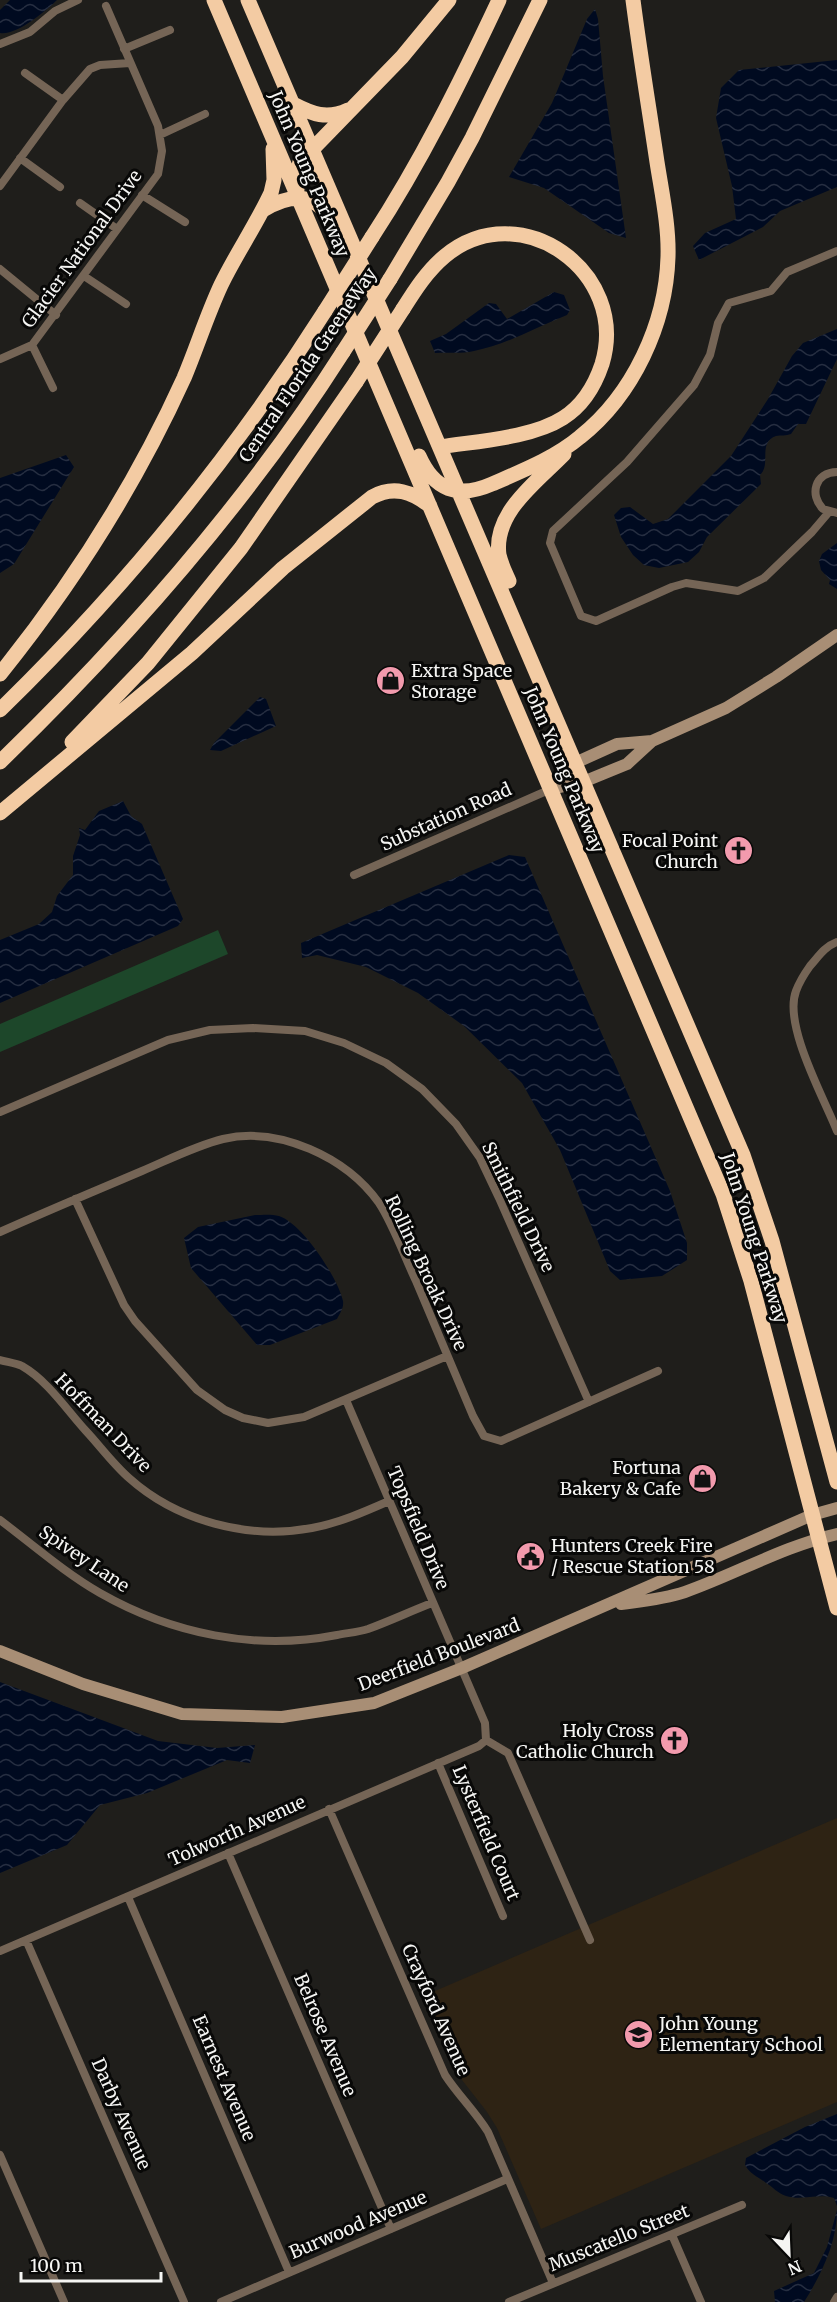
<svg xmlns="http://www.w3.org/2000/svg" width="837" height="2302" viewBox="0 0 837 2302" font-family="Merriweather,serif">
<style>
.education{fill:#2e2314}
.park{fill:#1d472a}
.water{fill:url(#water-waves)}
.lines{fill:none;stroke-linecap:round;stroke-linejoin:round}
.street{stroke:#756556;stroke-width:8}
.secondary{stroke:#a88e75;stroke-width:12}
.highway{stroke:#f3cba3;stroke-width:15}
.highway-bridge{stroke:#f3cba3;stroke-width:15}
.labels{text-anchor:middle;stroke-width:6;stroke-linejoin:round;paint-order:stroke}
.street-label{font-size:18px;fill:#f5f5f3;stroke:#080807}
.poi-label{font-size:18px;fill:#f5f5f3;stroke:#080807;text-anchor:start}
</style>
<defs>
<pattern id="water-waves" width="16" height="10" patternUnits="userSpaceOnUse" patternTransform="scale(1.5)"><rect width="16" height="10" fill="#000a20"/><path d="M0 5q4-4 8 0t8 0" fill="none" stroke="#262e41"/></pattern>
</defs>
<rect width="100%" height="100%" fill="#1f1e1b"/>
<path class="education" d="M837,1818V2102L541,2229L497,2128L487,2112L455,2071L421,1997Z"/>
<path class="park" d="M218,930L228,954L0,1052V1024Z"/>
<path class="water" d="M10,0H57C46,11 16,36 0,33V10Z
M595,9L598,19L603,76L626,238L609,233L544,188L509,177L552,103L587,19Z
M837,60V187L780,211L763,227L699,260L693,246L705,233L736,219L732,186L716,118L721,88L739,70Z
M554,292L564,295L570,310L567,315C536,327 506,345 474,351C461,354 448,352 435,353L430,341L446,334L489,303L496,304L507,319Z
M837,329V359L806,424H798L791,434C786,436 781,435 776,436C757,443 772,464 760,475L761,484L707,537L699,552L688,562L659,568L644,565L633,555L621,537L614,515L621,508L630,507L653,524L668,519L731,456L768,399L792,356L803,343Z
M66,455L74,467L14,564L0,573V478Z
M837,543V589L829,584L830,580L821,570L819,561L822,554Z
M260,697L266,699L276,726L221,751L210,750L214,743Z
M123,801L131,816L142,824L183,919L178,926L0,1003V940L39,924L52,912L57,896L73,875V856L80,835L79,828L85,830L99,811Z
M509,855L525,857L670,1191L687,1243V1260L662,1276L620,1280L610,1271L560,1150L522,1083L464,1026L418,993L366,967L317,955L302,958L301,943Z
M255,1215C262,1215 272,1214 279,1216C302,1223 338,1278 343,1301C344,1308 340,1313 337,1319L270,1345H257L191,1268L184,1238L198,1227Z
M0,1682L158,1741L217,1748L255,1745L250,1763L227,1760L147,1793L100,1805L67,1845L0,1873Z
M837,2114V2206L834,2198C818,2193 801,2201 786,2196C777,2193 773,2187 766,2183C757,2176 751,2175 745,2165L746,2158L805,2127Z
M837,2210C837,2243 821,2275 804,2302H775L774,2291L814,2273L827,2247Z"/>
<g class="lines">
<path class="street" d="M0,44L30,32L55,11L78,0
M124,49L170,30
M25,73L63,100
M160,135L205,114
M20,158L60,187
M0,186L63,100L90,69L100,65L130,63
M142,195L185,222
M80,203L117,229
M0,269L56,315
M84,276L126,304
M32,345L53,388
M0,359L32,345L158,174L162,151L158,126L106,6
M837,472C815,472 809,495 823,509L837,513
M829,512L812,532L764,578L738,591L686,583L672,587L596,621L581,616L550,543L553,531L627,462L694,385L710,355L718,323L729,303L771,291L787,272L837,251
M354,875L551,789
M837,942C824,947 819,956 810,966C805,973 799,983 796,991C783,1025 824,1098 837,1131
M0,1112L168,1040L210,1030L253,1028L305,1031L344,1043L386,1063L422,1089L456,1124L480,1158L499,1198L589,1402
M75,1199L124,1305L135,1321L197,1390L225,1410L243,1418L268,1423L304,1417L447,1356
M0,1232C47,1211 95,1191 142,1171C168,1160 195,1146 223,1139C279,1126 346,1157 379,1203C393,1224 405,1258 416,1281C435,1326 454,1371 473,1416L484,1436L501,1441L658,1371
M0,1360C7,1362 16,1363 22,1366C48,1381 66,1409 86,1431C100,1446 113,1464 129,1478C177,1521 248,1540 312,1528C339,1523 364,1512 389,1501
M346,1400L485,1723L486,1740
M0,1520C32,1544 65,1573 100,1593C172,1634 255,1651 337,1635C347,1633 359,1632 368,1629C390,1621 411,1611 432,1603
M486,1740L508,1753L590,1940
M438,1763L503,1916
M329,1809L445,2075C458,2095 475,2111 488,2132L553,2283
M228,1853L391,2229
M128,1897L289,2272
M26,1940L184,2302
M0,1951L479,1746L486,1740
M0,2155L64,2302
M672,2235L701,2302
M221,2302L507,2179
M509,2302L742,2205
M834,2302L837,2297"/>
<path class="secondary" d="M551,789L583,782L627,764L652,741L726,708L776,677L837,635
M551,789L575,763L617,744L652,741
M621,1604C643,1601 664,1599 685,1592C736,1574 784,1546 837,1534
M0,1651L83,1684L182,1714L282,1717L374,1703L462,1668L812,1515L837,1508"/>
<path class="highway" d="M214,0L723,1194L751,1281L837,1608
M248,0L743,1155L772,1241L837,1482
M293,104C312,114 327,120 348,110
M297,190L296,177L300,162L402,57L449,0
M263,210C299,189 322,195 338,234
M372,237C421,162 461,81 499,0
M390,279L448,182L472,138L540,0
M403,309C415,290 427,271 445,256C520,194 630,272 602,364C595,385 582,406 563,418C532,438 477,441 440,447
M419,456C434,490 458,499 492,484C522,471 555,458 580,437C633,395 666,324 668,257C669,226 662,194 657,162C649,108 640,54 633,0
M509,581C505,572 501,564 499,555C493,512 538,481 564,454
M0,674C74,582 135,486 184,378C197,347 207,315 221,285C236,254 256,225 271,193L274,180L273,149
M0,710C123,590 233,456 325,311
M72,742L148,663L241,548L356,382
M0,762C128,638 247,503 343,352
M0,813L192,653L283,568L372,497C394,485 412,492 430,506"/>
<path class="highway-bridge" d="M325,311L372,237
M343,352L390,279
M356,382L403,309"/>
</g>
<defs>
<symbol id="shop-disc" viewBox="-11 -11 22 22"><circle r="9.5" fill="#f29aad" stroke="#080807"/><path d="M-5-2.5h2.3a2.7 3.5 0 0 1 5.4 0H5L5.5 6h-11ZM-1.5-2.5h3a1.5 2.3 0 0 0-3 0Z" fill="#111"/></symbol>
<symbol id="church-disc" viewBox="-11 -11 22 22"><circle r="9.5" fill="#f29aad" stroke="#080807"/><path d="M-1.2-6h2.4v3.5h3.3v2.4h-3.3V6h-2.4V-.1h-3.3v-2.4h3.3Z" fill="#111"/></symbol>
<symbol id="civic-disc" viewBox="-11 -11 22 22"><circle r="9.5" fill="#f29aad" stroke="#080807"/><path d="M-.6-6.5H3V-4.5H.6V-3L4-1V1h2V6H-6V1h2V-1L-.6-3ZM-1.2 2.5V6h2.4V2.5Z" fill="#111"/></symbol>
<symbol id="school-disc" viewBox="-11 -11 22 22"><circle r="9.5" fill="#f29aad" stroke="#080807"/><path d="M0-5L7-2L0 1L-7-2ZM-4 1L0 2.5L4 1V4Q0 6-4 4Z" fill="#111"/></symbol>
</defs>
<g fill-rule="evenodd">
<use href="#shop-disc" x="374" y="664" width="33" height="33"/>
<use href="#church-disc" x="722" y="834" width="33" height="33"/>
<use href="#shop-disc" x="686" y="1462" width="33" height="33"/>
<use href="#civic-disc" x="514" y="1540" width="33" height="33"/>
<use href="#church-disc" x="658" y="1724" width="33" height="33"/>
<use href="#school-disc" x="622" y="2018" width="33" height="33"/>
</g>
<g class="labels">
<g class="street-label">
<text transform="translate(309 174) rotate(67)" y="6">John Young Parkway</text>
<text transform="translate(82 249) rotate(-54)" y="6">Glacier National Drive</text>
<text transform="translate(308 365) rotate(-56)" y="6">Central Florida GreeneWay</text>
<text transform="translate(564 770) rotate(67)" y="6">John Young Parkway</text>
<text transform="translate(446 817) rotate(-24)" y="6">Substation Road</text>
<text transform="translate(518 1207) rotate(64)" y="6">Smithfield Drive</text>
<text transform="translate(754 1238) rotate(72)" y="6">John Young Parkway</text>
<text transform="translate(426 1273) rotate(65)" y="6">Rolling Broak Drive</text>
<text transform="translate(103 1423) rotate(46)" y="6">Hoffman Drive</text>
<text transform="translate(418 1528) rotate(67)" y="6">Topsfield Drive</text>
<text transform="translate(84 1559) rotate(34)" y="6">Spivey Lane</text>
<text transform="translate(439 1655) rotate(-21)" y="6">Deerfield Boulevard</text>
<text transform="translate(237 1831) rotate(-24)" y="6">Tolworth Avenue</text>
<text transform="translate(486 1833) rotate(67)" y="6">Lysterfield Court</text>
<text transform="translate(436 2010) rotate(66)" y="6">Crayford Avenue</text>
<text transform="translate(325 2035) rotate(67)" y="6">Belrose Avenue</text>
<text transform="translate(224 2078) rotate(67)" y="6">Earnest Avenue</text>
<text transform="translate(121 2114) rotate(66)" y="6">Darby Avenue</text>
<text transform="translate(358 2225) rotate(-23)" y="6">Burwood Avenue</text>
<text transform="translate(619 2238) rotate(-22)" y="6">Muscatello Street</text>
</g>
<g class="poi-label">
<text x="411" y="677">Extra Space<tspan x="411" dy="21">Storage</tspan></text>
<text x="718" y="847" text-anchor="end">Focal Point<tspan x="718" dy="21">Church</tspan></text>
<text x="681" y="1474" text-anchor="end">Fortuna<tspan x="681" dy="21">Bakery &amp; Cafe</tspan></text>
<text x="551" y="1552">Hunters Creek Fire<tspan x="551" dy="21">/ Rescue Station 58</tspan></text>
<text x="654" y="1737" text-anchor="end">Holy Cross<tspan x="654" dy="21">Catholic Church</tspan></text>
<text x="659" y="2030">John Young<tspan x="659" dy="21">Elementary School</tspan></text>
</g>
</g>
<g transform="translate(789 2254) rotate(157)" stroke="#080807" stroke-width="4.5" paint-order="stroke">
<path d="M0-4.5L10 22L0 15L-10 22Z" fill="#f5f5f3"/>
<text y="-9" font-size="16" font-weight="bold" text-anchor="middle" fill="#f5f5f3">N</text>
</g>
<path d="M21 2272v9h140v-9" fill="none" stroke="#f5f5f3" stroke-width="3"/>
<text x="30" y="2272" font-size="18" fill="#f5f5f3" stroke="#080807" stroke-width="4.5" paint-order="stroke">100 m</text>
</svg>
